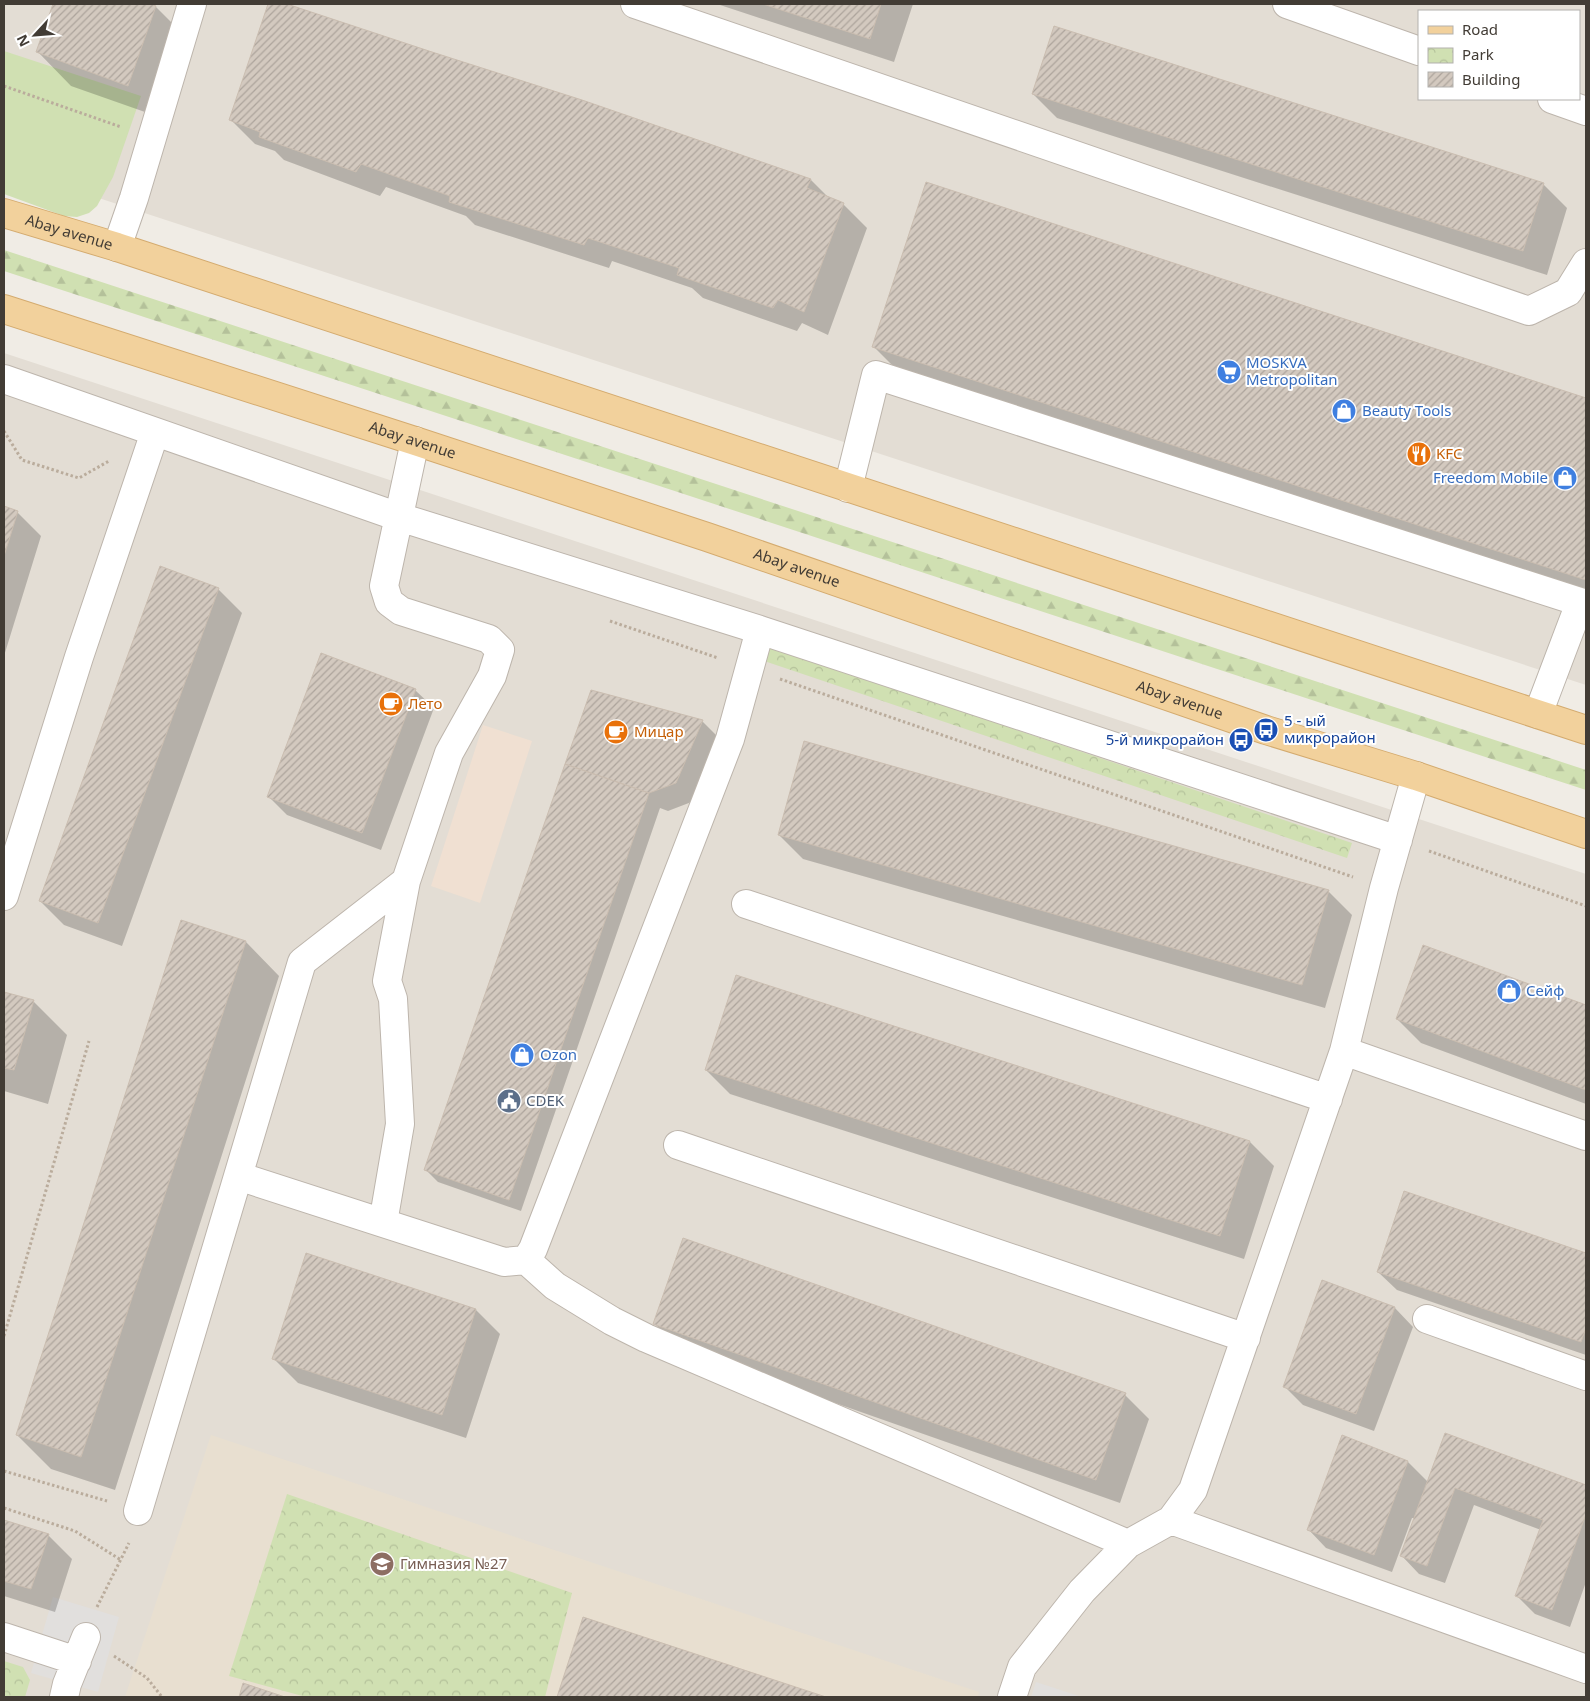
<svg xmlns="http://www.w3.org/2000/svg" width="1590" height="1701" viewBox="0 0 1590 1701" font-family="'Noto Sans',sans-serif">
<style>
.residential{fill:#e3ddd4;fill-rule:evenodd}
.commercial{fill:#f0e0d2}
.education{fill:#e8dfd0}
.grass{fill:#d0e0b2}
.forest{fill:url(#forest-firs)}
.park{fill:url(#park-crowns)}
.parking{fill:#e1dfdd}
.shadow{fill:#0003}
.building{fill:url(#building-hatch);stroke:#cabdb0}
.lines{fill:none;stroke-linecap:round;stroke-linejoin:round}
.minor-casing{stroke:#bdb5ac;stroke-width:30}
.major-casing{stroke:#d4ab6f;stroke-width:30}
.path{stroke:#baac9c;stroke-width:3;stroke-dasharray:2.5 2.5;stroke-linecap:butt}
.minor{stroke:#fff;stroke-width:28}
.major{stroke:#f2d19c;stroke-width:28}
.labels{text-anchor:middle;stroke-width:4;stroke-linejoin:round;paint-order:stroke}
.street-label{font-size:15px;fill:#423c35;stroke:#fff}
.shop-label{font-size:15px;fill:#366cbe;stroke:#fff;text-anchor:start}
.food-label{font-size:15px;fill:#c56008;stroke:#fff;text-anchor:start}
.transit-label{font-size:15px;fill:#164399;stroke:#fff;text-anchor:start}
.service-label{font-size:15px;fill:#4e5e75;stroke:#fff;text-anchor:start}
.education-label{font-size:15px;fill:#785e54;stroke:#fff;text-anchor:start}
</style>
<defs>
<pattern id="forest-firs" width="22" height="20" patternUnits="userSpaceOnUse" patternTransform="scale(1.25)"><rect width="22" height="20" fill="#d0e0b2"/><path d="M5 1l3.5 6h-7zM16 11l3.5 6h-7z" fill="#b4c19a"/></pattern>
<pattern id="park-crowns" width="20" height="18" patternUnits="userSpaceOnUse" patternTransform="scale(1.25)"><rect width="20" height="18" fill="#d0e0b2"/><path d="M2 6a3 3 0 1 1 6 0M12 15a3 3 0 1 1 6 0" fill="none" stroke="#b4c19a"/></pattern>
<pattern id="building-hatch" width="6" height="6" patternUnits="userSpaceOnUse" patternTransform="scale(1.25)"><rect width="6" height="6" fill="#d3c9bf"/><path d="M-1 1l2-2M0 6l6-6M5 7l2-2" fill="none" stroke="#ada49c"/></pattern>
</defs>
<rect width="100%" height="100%" fill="#f0ece5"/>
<path class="residential" d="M4,4H1586V685L4,167ZM1419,11H1579V99H1419Z
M4,353L1586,874V1697H4Z"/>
<path class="commercial" d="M483,725L532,741L480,903L431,886Z"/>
<path class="education" d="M211,1435L979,1692L978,1697H125Z"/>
<path class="grass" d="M4,51L141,96L113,177L97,206L89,213L77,217L64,216L4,194Z"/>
<path class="forest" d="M4,250L1586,770V790L4,271Z"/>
<path class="park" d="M765,645L1352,843L1347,858L761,660Z
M287,1494L572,1593L545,1697H306L229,1676Z
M4,1661L23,1667L30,1680L25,1697H4Z"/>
<path class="parking" d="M53,1597L119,1617L98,1692L31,1673Z
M1036,1682L1082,1697H1031Z"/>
<path class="shadow" d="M55,4H147L156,7L190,41L162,118L71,86L38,52Z
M269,4H283L811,180L829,198L843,204L867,228L828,335L802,323L797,331L703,298L692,288L612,261L609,268L475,225L466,216L386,187L380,196L284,160L275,151L255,144L231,120Z
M717,4H913L894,62Z
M1033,94L1543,184L1567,208L1547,275L1057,118Z
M927,184L1586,399V595L898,371L874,347Z
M4,508L17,512L41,536L4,656Z
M218,589L242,613L122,946L64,925L40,901Z
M415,690L434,708L381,850L287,815L269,797Z
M592,691L702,721L720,739L694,801L668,811L660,808L521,1211L438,1182L426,1170Z
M779,835L1328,891L1352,915L1325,1008L803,859Z
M246,942L279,976L115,1490L51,1469L17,1435Z
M1424,947L1586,1006V1104L1421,1043L1397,1019Z
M4,993L33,1001L67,1035L48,1104L4,1091Z
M706,1070L1250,1142L1274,1166L1244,1259L730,1094Z
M1405,1193L1586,1255V1355L1397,1290L1378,1272Z
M1323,1282L1395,1308L1413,1327L1374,1431L1303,1405L1284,1386Z
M476,1310L500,1334L466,1438L298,1383L274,1359Z
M655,1324L1125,1395L1149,1419L1120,1503L679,1348Z
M1445,1435L1586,1487V1582L1570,1627L1535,1614L1517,1596L1541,1530L1474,1505L1445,1583L1419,1574L1401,1555L1415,1518H1412L1392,1572L1326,1548L1308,1529L1343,1437L1408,1462L1428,1482Z
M4,1521L48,1535L72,1559L55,1612L4,1596Z
M583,1618L822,1697H558Z"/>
<path class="building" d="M53,4H151L156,6L128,86L36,52Z
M268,4H287L432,52L582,100L811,179L807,188L844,203L804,312L778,300L773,308L677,275L679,268L588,238L584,245L449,202L450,196L361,164L356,172L259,137L260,132L229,120Z
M763,4H881L870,39Z
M1054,26L1544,183L1523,251L1032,94Z
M926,182L1586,398V580L872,347Z
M4,506L18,511L4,556Z
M160,566L219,588L98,923L39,901Z
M321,653L416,689L362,833L267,797Z
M591,690L703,720L676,783L649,793L565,764Z
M804,741L1329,890L1302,985L778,835Z
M565,764L649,793L509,1200L424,1170Z
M181,920L246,941L81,1457L16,1435Z
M1423,945L1586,1005V1090L1396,1019Z
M736,975L1250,1141L1220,1236L705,1070Z
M4,992L34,1000L14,1070L4,1068Z
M1404,1191L1586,1253V1328L1581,1342L1377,1272Z
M683,1238L1126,1393L1096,1480L653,1324Z
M306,1253L476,1309L442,1415L272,1359Z
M1322,1280L1395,1307L1356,1414L1283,1387Z
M1445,1433L1586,1485V1514L1552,1610L1515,1596L1543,1520L1455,1488L1427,1566L1400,1556Z
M1342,1435L1408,1461L1374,1555L1307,1530Z
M4,1520L49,1534L31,1589L4,1581Z
M583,1617L826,1697H557Z
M243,1683L285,1697H239Z"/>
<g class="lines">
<defs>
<path id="minor" d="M635,4L1529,311L1568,292L1586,263
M1287,4L1419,51
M1552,99L1586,111
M117,247L134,198L192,4
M4,379L399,517L760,630L1398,840
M848,488L876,375L1586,604
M1538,714L1580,603
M4,896L79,657L155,432
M746,904L1328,1099
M1344,1051L1586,1136
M678,1145L1246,1338
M238,1176L504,1262L526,1260L533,1249L730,739L760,630
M383,1223L400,1124L393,999L387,981L406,881L449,753L492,676L500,650L489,639L401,611L389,602L384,586L415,441
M526,1260L555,1286L612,1321L646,1338L1128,1544
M1427,1319L1586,1376
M138,1511L302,962L406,881
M1171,1520L1586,1669
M4,1637L77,1661
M64,1697L67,1684L86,1637
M1012,1697L1022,1667L1082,1591L1128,1544L1171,1520L1193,1490L1344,1051L1384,888L1416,776"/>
<g id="major">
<path id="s1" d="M4,213L117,247L1586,730"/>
<path id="s2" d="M4,309L415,441L707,537L1266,730L1416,776L1586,834"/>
</g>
</defs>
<use href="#minor" class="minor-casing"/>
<use href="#major" class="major-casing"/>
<path class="path" d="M4,86L121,127
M4,431L22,460L79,478L109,461
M610,621L718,658
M780,679L1353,877
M1429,851L1586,906
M4,1336L89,1041
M4,1471L107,1501
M4,1508L75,1531L121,1560
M97,1607L129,1543
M114,1656L147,1678L162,1697"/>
<use href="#minor" class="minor"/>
<use href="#major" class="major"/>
</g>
<defs>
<symbol id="supermarket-disc" viewBox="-11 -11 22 22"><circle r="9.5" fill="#3f7fe0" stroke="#fff"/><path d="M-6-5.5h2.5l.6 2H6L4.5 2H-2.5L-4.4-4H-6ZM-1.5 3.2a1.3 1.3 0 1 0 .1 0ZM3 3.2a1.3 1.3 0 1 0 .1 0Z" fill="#fff"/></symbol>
<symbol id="shop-disc" viewBox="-11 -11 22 22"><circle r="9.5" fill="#3f7fe0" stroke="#fff"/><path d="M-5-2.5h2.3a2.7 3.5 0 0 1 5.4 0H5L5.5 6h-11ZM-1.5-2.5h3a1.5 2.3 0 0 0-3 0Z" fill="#fff"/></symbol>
<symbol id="restaurant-disc" viewBox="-11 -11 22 22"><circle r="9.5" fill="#e8710a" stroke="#fff"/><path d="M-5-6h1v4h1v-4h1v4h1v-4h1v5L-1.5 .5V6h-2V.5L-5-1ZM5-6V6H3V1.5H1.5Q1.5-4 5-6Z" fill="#fff"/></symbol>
<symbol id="cafe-disc" viewBox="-11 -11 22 22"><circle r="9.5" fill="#e8710a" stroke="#fff"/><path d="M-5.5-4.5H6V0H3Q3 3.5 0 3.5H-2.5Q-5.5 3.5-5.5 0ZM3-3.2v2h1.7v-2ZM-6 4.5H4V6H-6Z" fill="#fff"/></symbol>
<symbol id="bus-disc" viewBox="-11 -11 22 22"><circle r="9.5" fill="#1a4fb4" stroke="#fff"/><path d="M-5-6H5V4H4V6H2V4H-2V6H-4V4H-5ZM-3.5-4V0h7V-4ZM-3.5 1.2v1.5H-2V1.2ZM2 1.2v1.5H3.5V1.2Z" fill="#fff"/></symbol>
<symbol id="civic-disc" viewBox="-11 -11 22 22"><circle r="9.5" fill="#5c6f8a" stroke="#fff"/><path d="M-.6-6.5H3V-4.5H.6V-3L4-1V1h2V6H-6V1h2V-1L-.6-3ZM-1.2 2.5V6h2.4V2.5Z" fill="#fff"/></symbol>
<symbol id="school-disc" viewBox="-11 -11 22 22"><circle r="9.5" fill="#8d6e63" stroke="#fff"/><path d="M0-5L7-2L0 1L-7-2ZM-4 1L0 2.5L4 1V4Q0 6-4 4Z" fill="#fff"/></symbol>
</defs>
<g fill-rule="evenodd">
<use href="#supermarket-disc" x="1215" y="358" width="28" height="28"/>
<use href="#shop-disc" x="1330" y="397" width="28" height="28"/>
<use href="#restaurant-disc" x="1405" y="440" width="28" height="28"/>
<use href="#shop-disc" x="1551" y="464" width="28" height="28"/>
<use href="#cafe-disc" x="377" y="690" width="28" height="28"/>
<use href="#bus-disc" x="1252" y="716" width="28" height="28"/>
<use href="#cafe-disc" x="602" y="718" width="28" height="28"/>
<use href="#bus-disc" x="1227" y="726" width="28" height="28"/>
<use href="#shop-disc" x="1495" y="977" width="28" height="28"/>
<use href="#shop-disc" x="508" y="1041" width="28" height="28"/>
<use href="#civic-disc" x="495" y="1087" width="28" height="28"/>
<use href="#school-disc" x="368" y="1550" width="28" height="28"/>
</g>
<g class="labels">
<g class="street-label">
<text dy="5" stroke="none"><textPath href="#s1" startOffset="68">Abay avenue</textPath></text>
<text dy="5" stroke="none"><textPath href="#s2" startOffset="429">Abay avenue</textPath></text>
<text dy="5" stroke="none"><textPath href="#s2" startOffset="834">Abay avenue</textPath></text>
<text dy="5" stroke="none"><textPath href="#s2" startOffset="1239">Abay avenue</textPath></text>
</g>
<g class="shop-label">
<text x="1246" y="368">MOSKVA<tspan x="1246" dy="17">Metropolitan</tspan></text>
<text x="1362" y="416">Beauty Tools</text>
<text x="1548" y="483" text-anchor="end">Freedom Mobile</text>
<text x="1526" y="996">Сейф</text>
<text x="540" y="1060">Ozon</text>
</g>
<g class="food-label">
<text x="1436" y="459">KFC</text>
<text x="408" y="709">Лето</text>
<text x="634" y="737">Мицар</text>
</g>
<g class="transit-label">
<text x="1284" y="726">5 - ый<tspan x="1284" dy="17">микрорайон</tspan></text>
<text x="1224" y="745" text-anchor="end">5-й микрорайон</text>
</g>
<g class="service-label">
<text x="526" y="1106">CDEK</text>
</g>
<g class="education-label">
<text x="400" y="1569">Гимназия №27</text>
</g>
</g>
<rect width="1590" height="1701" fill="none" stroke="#423c35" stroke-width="10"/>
<rect x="1418" y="10" width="162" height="90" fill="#ffffff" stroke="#b3b1ae"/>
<rect x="1428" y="26" width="25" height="8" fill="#f2d19c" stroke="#b3b1ae"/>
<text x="1462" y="35" font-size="15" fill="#423c35">Road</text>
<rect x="1428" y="48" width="25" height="15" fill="url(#park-crowns)" stroke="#b3b1ae"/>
<text x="1462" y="60" font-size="15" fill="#423c35">Park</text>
<rect x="1428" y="72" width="25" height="15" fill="url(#building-hatch)" stroke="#b3b1ae"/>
<text x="1462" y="85" font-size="15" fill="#423c35">Building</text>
<g transform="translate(35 35) rotate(244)" stroke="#ffffff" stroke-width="4" paint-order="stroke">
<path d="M0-4L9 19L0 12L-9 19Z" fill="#423c35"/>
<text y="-8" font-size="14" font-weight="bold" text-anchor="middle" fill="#423c35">N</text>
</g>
</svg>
